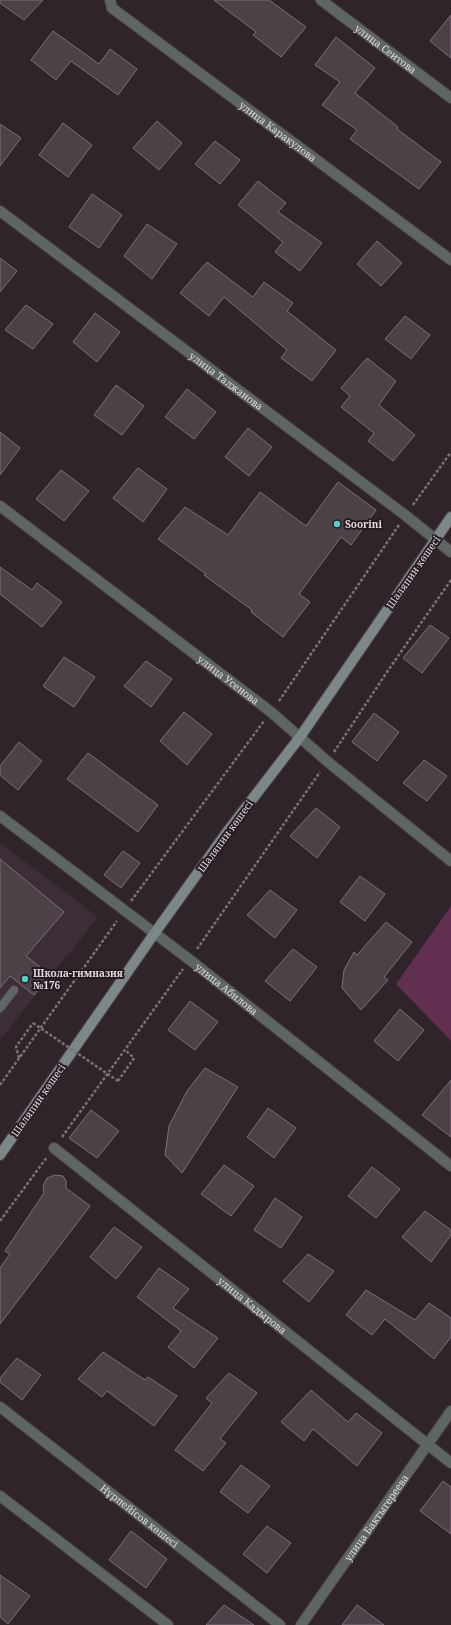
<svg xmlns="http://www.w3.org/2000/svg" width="451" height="1625" viewBox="0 0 451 1625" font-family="'Noto Serif',serif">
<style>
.built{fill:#3d2d36}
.green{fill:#612f4f}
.building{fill:#4d4148;stroke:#7d6f77}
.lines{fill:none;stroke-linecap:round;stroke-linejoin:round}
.service-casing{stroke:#4b4147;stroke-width:10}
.minor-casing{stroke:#4b4147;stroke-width:12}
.secondary-casing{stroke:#4b4147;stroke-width:12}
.path{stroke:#7b7277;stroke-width:2.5;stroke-dasharray:3 2;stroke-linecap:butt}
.service{stroke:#5e6565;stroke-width:8}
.minor{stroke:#5e6565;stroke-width:10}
.secondary{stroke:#7c8888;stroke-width:10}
.path-bridge{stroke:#7b7277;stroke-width:2.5;stroke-dasharray:3 2;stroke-linecap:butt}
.poi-dot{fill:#53cdca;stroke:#251a21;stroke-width:1.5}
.labels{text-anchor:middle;stroke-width:4;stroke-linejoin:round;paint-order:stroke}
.street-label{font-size:10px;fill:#e0d9dd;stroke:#251a21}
.poi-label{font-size:10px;font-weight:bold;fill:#e0d9dd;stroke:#251a21;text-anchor:start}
</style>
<rect width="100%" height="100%" fill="#2f242a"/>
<path class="built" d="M0,843L98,917L0,1040Z"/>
<path class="green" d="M451,906V1041L396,984Z"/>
<path class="building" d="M0,0H43L24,20L0,3Z
M214,0H269L306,27L281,57L253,35L256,32Z
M451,15V58L430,41Z
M53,31L99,64L110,49L137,69L118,95L71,61L56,80L31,60Z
M336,37L375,68L355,93L398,127L397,129L441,162L419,189L350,139L357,130L322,105L340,82L315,65Z
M157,121L182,143L159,170L133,148Z
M63,123L92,145L68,177L39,155Z
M0,124L21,138L0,166Z
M215,141L240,160L220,184L195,164Z
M258,181L286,203L278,212L322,243L300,271L275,252L283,242L238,205Z
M92,194L122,215L99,248L69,227Z
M147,224L177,244L152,279L124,256Z
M377,241L402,263L381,286L357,264Z
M0,258L17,271L0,292Z
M207,262L253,297L264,282L293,303L287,311L336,350L312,381L281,358L287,350L224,297L209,316L180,293Z
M26,305L53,324L33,349L5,330Z
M95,313L120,332L97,362L73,342Z
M405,316L430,335L411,359L385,339Z
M367,358L396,381L379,405L415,435L393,461L368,441L374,433L341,407L350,396L341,388Z
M116,385L144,406L122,435L94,415Z
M187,389L216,412L194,439L165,417Z
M248,428L272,447L249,476L225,457Z
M0,432L20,448L0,475Z
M138,468L167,489L143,522L113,498Z
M61,470L89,491L64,521L36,499Z
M338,482L376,510L351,545L341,537L299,594L310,602L283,637L251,612L252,610L204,575L206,574L158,539L185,507L228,535L260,492L306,526Z
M0,567L32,590L37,583L62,602L42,627L0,594Z
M430,625L449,638L422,673L403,658Z
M64,657L95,677L74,707L43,686Z
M146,661L172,679L151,707L124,686Z
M184,712L212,734L187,765L160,741Z
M374,713L399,732L377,761L352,742Z
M19,742L42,761L18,790L0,775V766Z
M88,753L158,805L138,832L67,779Z
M424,760L447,776L427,801L403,783Z
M316,808L340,827L317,858L290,836Z
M123,851L140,863L121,888L104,875Z
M0,859L64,912L26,956L50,975L34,995L10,976L0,988Z
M360,876L385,894L365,921L340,902Z
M270,890L297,910L275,938L247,915Z
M386,922L412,942L384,977L388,980L361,1010L342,988L344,970L354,952L357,955Z
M293,949L317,967L290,1001L265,981Z
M190,1001L218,1022L195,1050L168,1030Z
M400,1009L424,1030L398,1061L374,1041Z
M205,1068L238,1087L182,1173L165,1155L169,1126L187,1091Z
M451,1080V1137L422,1115Z
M268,1108L296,1128L274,1158L247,1137Z
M91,1110L119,1131L97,1158L69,1138Z
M224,1165L254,1186L231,1216L201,1194Z
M372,1167L400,1189L376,1218L348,1196Z
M55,1175L63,1176L66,1181V1188L90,1206L0,1324V1268L10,1254L5,1251L44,1193L43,1186L47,1178Z
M275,1198L302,1217L281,1248L254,1230Z
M425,1211L451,1230V1235L431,1262L402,1237Z
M114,1227L142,1247L116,1279L90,1257Z
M308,1254L334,1271L309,1302L283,1281Z
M159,1268L189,1289L173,1308L218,1338L194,1368L168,1347L181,1331L137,1297Z
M366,1290L415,1320L429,1303L451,1318V1337L434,1359L385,1319L372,1335L346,1315Z
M103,1352L145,1380L148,1377L177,1396L154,1426L107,1391L102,1397L78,1379Z
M17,1358L41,1375L22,1400L0,1382V1378Z
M229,1373L257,1393L220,1439L226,1443L203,1471L175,1450L212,1403L206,1398Z
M311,1390L348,1422L356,1413L382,1433L357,1466L313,1429L304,1441L281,1422Z
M241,1465L270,1486L248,1513L220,1492Z
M443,1481L451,1487V1534L420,1511Z
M267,1526L291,1543L267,1573L243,1554Z
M131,1531L167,1559L146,1588L109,1560Z
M0,1575L30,1596L8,1624L0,1617Z
M224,1605L254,1625H206Z
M357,1605L384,1625H342Z"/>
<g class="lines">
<defs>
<path id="service" d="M0,1008L14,990"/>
<g id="minor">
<path id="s1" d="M110,0L112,8L451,260"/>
<path id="s2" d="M321,0L451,98"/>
<path id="s3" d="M0,211L405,515L451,552"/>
<path id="s4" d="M0,506L271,712L328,762L451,861"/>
<path id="s5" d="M0,816L190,960L451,1166"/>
<path id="s6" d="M54,1148L451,1463"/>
<path id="s7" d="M0,1407L280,1625"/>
<path d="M0,1496L168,1625"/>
<path id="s8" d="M301,1625L451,1411"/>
</g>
<path id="secondary" d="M0,1155L154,934L227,832L300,737L451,517"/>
</defs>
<use href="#service" class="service-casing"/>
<use href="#minor" class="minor-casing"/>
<use href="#secondary" class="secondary-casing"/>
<path class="path" d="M413,505L451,452
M279,701L399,525
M334,752L389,669L451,580
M131,901L264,721
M197,949L320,772
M19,1058L16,1047L33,1023
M118,1081L134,1058L125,1050
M0,1085L117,921
M62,1137L183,969
M0,1221L47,1157"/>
<use href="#service" class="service"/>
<use href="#minor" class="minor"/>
<use href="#secondary" class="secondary"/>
<path class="path-bridge" d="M33,1023L118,1081"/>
</g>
<g class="poi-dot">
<circle cx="337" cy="524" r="4"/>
<circle cx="25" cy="979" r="4"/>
</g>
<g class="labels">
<g class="street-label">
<text dy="4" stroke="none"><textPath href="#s2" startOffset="81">улица Сеитова</textPath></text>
<text dy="4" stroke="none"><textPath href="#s1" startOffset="215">улица Каракулова</textPath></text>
<text dy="4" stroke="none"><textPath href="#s3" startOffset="283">улица Талжанова</textPath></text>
<text transform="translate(413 572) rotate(-55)" y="4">Шаляпин көшесі</text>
<text dy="4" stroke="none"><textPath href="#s4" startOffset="287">улица Усенова</textPath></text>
<text transform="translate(225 836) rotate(-54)" y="4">Шаляпин көшесі</text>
<text dy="4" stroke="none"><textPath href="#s5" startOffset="285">улица Абилова</textPath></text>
<text transform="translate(38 1100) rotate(-55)" y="4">Шаляпин көшесі</text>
<text dy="4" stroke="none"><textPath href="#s6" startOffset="253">улица Кадырова</textPath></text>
<text dy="4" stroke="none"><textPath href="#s7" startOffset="177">Нұрпейісов көшесі</textPath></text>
<text dy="4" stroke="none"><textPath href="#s8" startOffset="131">улица Бактыгереева</textPath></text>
</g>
<g class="poi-label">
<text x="345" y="528">Soorini</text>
<text x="33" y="977">Школа-гимназия<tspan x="33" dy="12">№176</tspan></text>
</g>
</g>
</svg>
